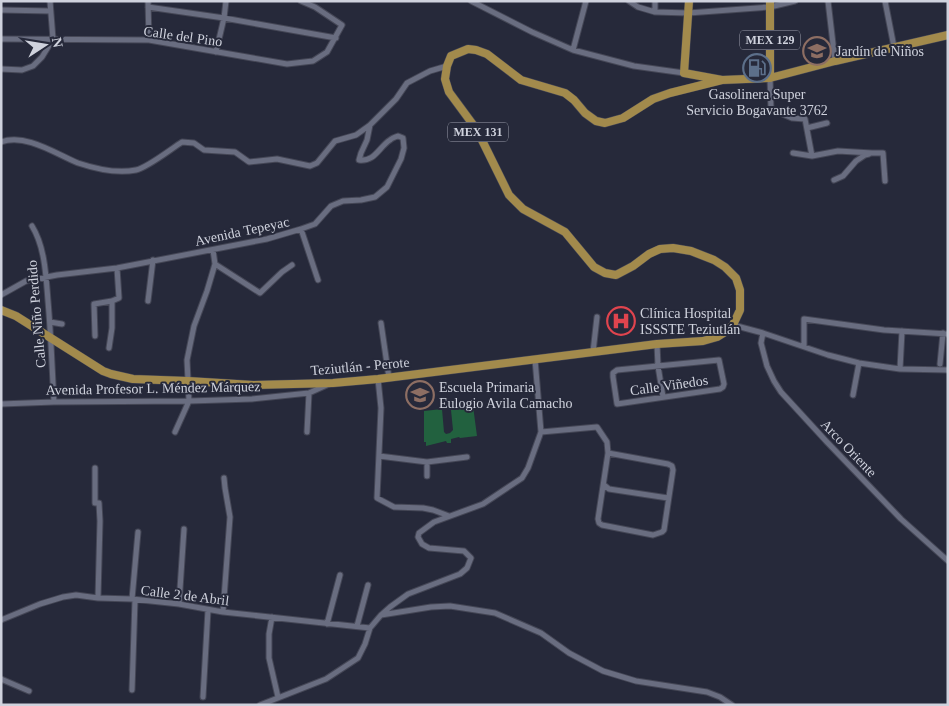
<svg xmlns="http://www.w3.org/2000/svg" width="949" height="706" viewBox="0 0 949 706" font-family="'Times New Roman',serif">
<style>
.green{fill:#22613f}
.lines{fill:none;stroke-linecap:round;stroke-linejoin:round}
.minor-casing{stroke:#454756;stroke-width:7}
.primary-casing{stroke:#454756;stroke-width:9}
.minor{stroke:#696d80;stroke-width:5}
.primary{stroke:#a28a4c;stroke-width:8}
.labels{text-anchor:middle;stroke-width:4;stroke-linejoin:round;paint-order:stroke}
.shield{fill:#26293a;stroke:#9c9fac;stroke-width:1}
.shield-label{font-size:12px;font-weight:bold;fill:#cfd2dd}
.street-label{font-size:14px;fill:#cfd2dd;stroke:#26293a}
.poi-label{font-size:14px;fill:#cfd2dd;stroke:#26293a;text-anchor:start}
</style>
<rect width="100%" height="100%" fill="#26293a"/>
<path class="green" d="M473,406L477,436L460,438L459,437L451,439V443H447L446,441L426,446V442H424V411L442,409L444,432L446,434L450,433L453,430L451,410Z"/>
<g class="lines">
<defs>
<path id="minor" d="M148,1L149,40
M471,1L532,32L573,50L634,66L684,73
M629,1L638,7L655,12L688,13L770,7L795,1
M828,1L835,61
M885,1L894,47
M148,7L224,18L336,38
M1,10L50,11
M655,12V1
M1,39L149,40L287,64L313,61L327,52L342,25L315,7L301,1
M573,50L586,1
M216,52L224,18L226,1
M1,69L22,70L33,66L42,57L53,39L50,1
M770,78L771,109L792,118L805,119L812,156
M807,128L827,123
M1,142C26,133 56,154 78,163C96,169 116,174 136,170C147,168 171,149 182,142L194,143L204,150L235,152L249,162L277,159L310,166L317,163L335,141L356,135L370,125
M793,153L812,156L838,151L872,153H883L885,181
M834,180L843,176L856,161L865,155L869,154
M32,226C45,247 46,276 48,301C51,335 52,368 54,402
M301,229L318,280
M215,264L260,293L282,272L292,265
M1,295L26,281L57,275L117,268L267,239L301,229L315,224L331,206L343,201L361,200L375,197L387,187L401,159L404,148L403,138L398,136C395,137 392,138 390,140C379,147 375,162 359,160L361,153L367,140L370,125L396,99L407,83L430,71L447,66
M148,301L153,260
M50,322L62,324
M381,323L389,378
M733,325L763,333L828,355L859,363L900,369L948,370
M763,333L761,343L767,366L774,381L781,392L826,441L901,519L948,561
M95,336L94,304L112,301L119,298L117,268
M657,344L658,366L663,397
M804,346V319L884,330L948,334
M109,348L112,328V301
M593,352L597,317
M719,360L724,384L723,387L720,389L617,404L613,377V373L617,370Z
M940,364L943,333
M900,369L902,331
M378,379L381,408L377,498L394,507L423,508L433,510L449,516
M853,395L859,363
M1,404L54,402L189,401L252,399L309,393L329,384
M175,432L189,401L187,360L194,326L207,291L215,264L213,250
M307,432L309,393
M541,432L597,427L607,442L608,453L598,519L599,523L602,525L653,535L662,532L664,530L673,470L672,466L668,464L608,453
M379,456L427,462L467,457
M427,462V476
M95,468V503H99L100,521L98,598
M604,485L609,489L668,498
M132,599L138,532
M179,604L184,529
M223,612L230,517L225,488L224,478
M381,615L390,607L408,594L460,574L467,568L471,558L464,551L429,548L422,544L418,537L419,533L434,522L483,504L522,478L528,468L541,432L535,359
M272,617L269,634V658L278,697
M1,620L40,604L63,597L76,595L98,598L132,599L179,604L223,612L370,628
M327,624L340,575
M357,626L368,585
M1,679L29,691
M132,690L135,600
M203,697L208,610
M260,705L326,679L358,658L365,644L370,628L381,615L431,607L450,606L495,613L541,633L569,653L603,671L636,681L707,692L720,697L732,705"/>
<path id="primary" d="M689,1L684,73L722,80L770,78L835,61L948,35
M770,1V78
M1,310L16,316L103,371L111,374L133,379L188,381L253,385L333,383L378,379L657,344L703,341L717,337L725,332L733,325L740,310V290L736,278L725,267L714,260L691,251L673,248L660,249L649,254L633,266L616,275L605,273L594,267L565,232L523,209L509,195L477,130L449,92L445,79L447,66L451,56L468,49L476,50L487,54L521,80L565,93L574,100L585,113L596,121L605,123L623,118L653,99L670,93L722,80"/>
</defs>
<use href="#minor" class="minor-casing"/>
<use href="#primary" class="primary-casing"/>
<use href="#minor" class="minor"/>
<use href="#primary" class="primary"/>
</g>
<defs>
<symbol id="school-ring" viewBox="-11 -11 22 22"><circle r="9.5" fill="#26293a" stroke="#8d6e63" stroke-width="1.5"/><path d="M0-5L7-2L0 1L-7-2ZM-4 1L0 2.5L4 1V4Q0 6-4 4Z" fill="#8d6e63"/></symbol>
<symbol id="fuel-ring" viewBox="-11 -11 22 22"><circle r="9.5" fill="#26293a" stroke="#5c6f8a" stroke-width="1.5"/><path d="M-5.5-6h7V0h2V4h1.3V-2.5L3-4.5l.8-.8L6-3V5H2.5V1h-1V6h-7ZM-4.2-4.7v3.2H.2V-4.7Z" fill="#5c6f8a"/></symbol>
<symbol id="hospital-ring" viewBox="-11 -11 22 22"><circle r="9.5" fill="#26293a" stroke="#e0444e" stroke-width="1.5"/><path d="M-5-5h3v3.5h4V-5h3V5h-3V1.5h-4V5h-3Z" fill="#e0444e"/></symbol>
</defs>
<g fill-rule="evenodd">
<use href="#school-ring" x="801" y="35" width="32" height="32"/>
<use href="#fuel-ring" x="741" y="52" width="32" height="32"/>
<use href="#hospital-ring" x="605" y="305" width="32" height="32"/>
<use href="#school-ring" x="404" y="379" width="32" height="32"/>
</g>
<g class="labels">
<g class="shield">
<rect x="740" y="30.5" width="60" height="19" rx="4"/>
<rect x="448" y="122.5" width="60" height="19" rx="4"/>
</g>
<g class="shield-label">
<text x="770" y="44">MEX 129</text>
<text x="478" y="136">MEX 131</text>
</g>
<g class="street-label">
<text transform="translate(183 36) rotate(8)" y="5">Calle del Pino</text>
<text transform="translate(242 231) rotate(-12)" y="5">Avenida Tepeyac</text>
<text transform="translate(36 314) rotate(-95)" y="5">Calle Niño Perdido</text>
<text transform="translate(360 366) rotate(-5)" y="5">Teziutlán - Perote</text>
<text transform="translate(669 385) rotate(-8)" y="5">Calle Viñedos</text>
<text transform="translate(153 388) rotate(-1)" y="5">Avenida Profesor L. Méndez Márquez</text>
<text transform="translate(849 448) rotate(46)" y="5">Arco Oriente</text>
<text transform="translate(185 595) rotate(7)" y="5">Calle 2 de Abril</text>
</g>
<g class="poi-label">
<text x="836" y="56">Jardín de Niños</text>
<text x="757" y="99" text-anchor="middle">Gasolinera Super<tspan x="757" dy="16">Servicio Bogavante 3762</tspan></text>
<text x="640" y="318">Clínica Hospital<tspan x="640" dy="16">ISSSTE Teziutlán</tspan></text>
<text x="439" y="392">Escuela Primaria<tspan x="439" dy="16">Eulogio Avila Camacho</tspan></text>
</g>
</g>
<rect width="949" height="706" fill="none" stroke="#cfd2dd" stroke-width="5"/>
<g transform="translate(45 45) rotate(78)" stroke="#26293a" stroke-width="4" paint-order="stroke">
<path d="M0-4L9 19L0 12L-9 19Z" fill="#cfd2dd"/>
<text y="-8" font-size="14" font-weight="bold" text-anchor="middle" fill="#cfd2dd">N</text>
</g>
</svg>
